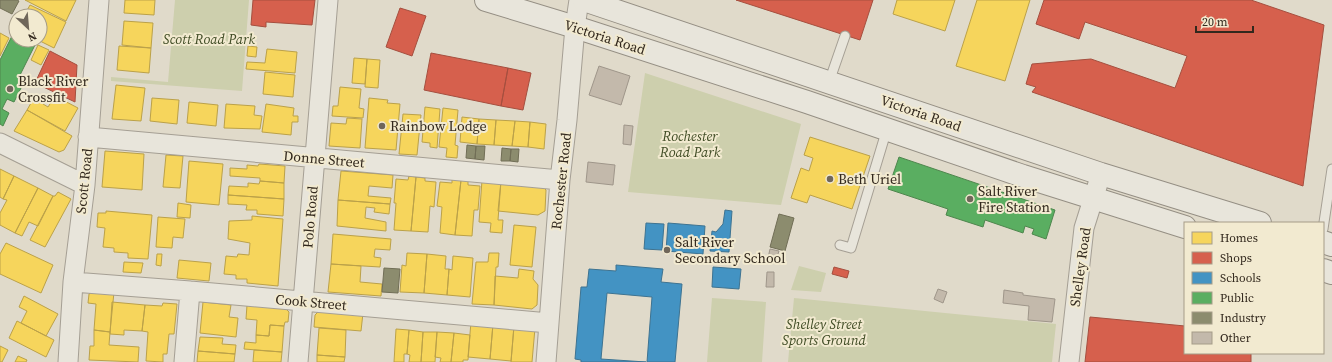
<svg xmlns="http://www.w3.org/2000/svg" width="1332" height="362" viewBox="0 0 1332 362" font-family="'Source Serif 4',serif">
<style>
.green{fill:#cdcfad}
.homes{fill:#f6d55c;stroke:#bba149}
.shops{fill:#d6604d;stroke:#a54f3f}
.schools{fill:#4393c3;stroke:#3e7391}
.public{fill:#5aae61;stroke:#4e864d}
.industry{fill:#8c8c6e;stroke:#716e56}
.building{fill:#c3b9ab;stroke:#9f968a}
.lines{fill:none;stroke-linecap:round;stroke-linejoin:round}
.lane-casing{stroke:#a59f94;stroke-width:11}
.street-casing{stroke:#a59f94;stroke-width:21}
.secondary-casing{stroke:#958f84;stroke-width:24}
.lane{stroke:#e8e5db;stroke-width:9}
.street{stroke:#e8e5db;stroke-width:19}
.secondary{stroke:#e8e5db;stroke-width:22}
.poi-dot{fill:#6f665a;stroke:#f2ead0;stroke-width:1.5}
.labels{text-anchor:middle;stroke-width:4;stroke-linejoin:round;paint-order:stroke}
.street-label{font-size:14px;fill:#32281d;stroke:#f2ead0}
.park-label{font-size:14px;font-style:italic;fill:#414d26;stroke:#f2ead0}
.poi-label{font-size:14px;fill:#32281d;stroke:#f2ead0;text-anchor:start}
</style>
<rect width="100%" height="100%" fill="#e0daca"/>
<path class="green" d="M175,0H249L242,91L111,81V77L168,82Z
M645,73L801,124L781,205L628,192Z
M799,266L826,273L821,292L791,290Z
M712,298L766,302L762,362H707Z
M794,298L1056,324L1052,362H788Z"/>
<path class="homes" d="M25,0H76L66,21Z
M125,0H155L154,15L124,13Z
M897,0H955L945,31L893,14Z
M977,0H1030L1005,81L956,66Z
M30,5L66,22L54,48L38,40H40V16H24Z
M124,21L153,23L151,48L122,45Z
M0,33L9,38L0,56Z
M38,45L49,50L41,65L31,60Z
M119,46L151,48L149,73L117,70Z
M248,46L257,47L256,57L247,56Z
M267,49L297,52L295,73L246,69L247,62L265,63Z
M354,58L367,59L365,84L352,83Z
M367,59L380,60L378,88L365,87Z
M265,72L295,75L293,97L263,94Z
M116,85L145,88L141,121L112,119Z
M340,87L361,89L359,108L364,109L363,118L332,116L333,106H338Z
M35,96L45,101L43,104L48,107L55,96L78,108L65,131L27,110Z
M152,98L179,100L177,124L150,121Z
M369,98L388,100L387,103L400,104L396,150L365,148Z
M189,102L218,105L216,126L187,123Z
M226,104L255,106L254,115L262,116L260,129L224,128Z
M266,104L294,108L293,116H298V122H292L291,135L262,132Z
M425,107L440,109L437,148L430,147V143L422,142Z
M443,108L458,110L455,145L458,146L457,158L446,157L447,148L439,147Z
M27,110L72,136L64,150L59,152L14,131Z
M403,114L421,115L417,155L399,154Z
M462,117L479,119L477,144L460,142Z
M347,118L362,119L360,148L329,146L331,123L346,124Z
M479,119L496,120L494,145L477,144Z
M496,120L515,121L512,146L494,145Z
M515,121L530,122L528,147L512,146Z
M530,122L546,124L544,149L528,147Z
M810,137L870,156L852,209L810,195L807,203L791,198L801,168L809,171L813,158L804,155Z
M105,151L144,154L142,190L102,187Z
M166,155L183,156L180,188L163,187Z
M189,161L223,164L219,205L186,202Z
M259,164L285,166L284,183L260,181V178L230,176V168L247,169V165L258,166Z
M0,169L14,176L3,199L0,197Z
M341,171L393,175L392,188L369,186L368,196L391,198L390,204L338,200Z
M14,176L38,188L15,233L0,225V213L7,200L3,199Z
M409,176L416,177L411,231L394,230L396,203H394L396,179L408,180Z
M416,177L425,178V181L436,182L434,207L430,206L428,232L411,231Z
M452,179L461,180L455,235L440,233L442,207L437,206L440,182L452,183Z
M461,180L468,181V185L480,186L478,210H474L472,236L455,235Z
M482,180L501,181L498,220H503L502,233L490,232L491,223L479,222Z
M260,181L284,183V199L228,195L229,186L248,187V183L259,184Z
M501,181L541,185L546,190L545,211L538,215L498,211Z
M38,188L53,196L38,226L29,222L22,236L15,233Z
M58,192L71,199L45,247L30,240L53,196H55Z
M228,195L284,199L283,216L257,214V210H246L247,205L228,204Z
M338,200L390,204L389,214L374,212L375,208L366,207L365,218L386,222V231L337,226Z
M178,203L191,205L190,218L177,217Z
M106,211L152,215L148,259L128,258V253L114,252V248L103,247L105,228L97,227L98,213H106Z
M252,216L283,219L278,286L247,283V279H236V275L224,274L226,256L237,257L238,254L249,255L250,243L228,239L229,221L252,220Z
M158,217L185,219L183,238L173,237L172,248L156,247Z
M514,225L536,227L532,267L510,265Z
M333,234L391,239L390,250L375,249L374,257L381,258L380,267L331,264Z
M6,243L53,265L41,293L0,274V254Z
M407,253L427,254L424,293L400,292L402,265L406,266Z
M489,253H499L498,267H496L494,305L472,304L476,262H488Z
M157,254H162L161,266L156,265Z
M427,254L446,256L445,269H449L447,295L424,293Z
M453,256L473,258L470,297L447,295L449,269L452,270Z
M179,260L211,263L209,281L177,278Z
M124,262L143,263L141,273L123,272Z
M331,264L361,266L360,282L382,284L381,296L328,292Z
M519,269L534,271L533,279L538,285L537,305L532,309L494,305L495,276L518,278Z
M93,291L114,292L110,332L94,330L96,304L88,303L89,294Z
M24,296L58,314L46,336L21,323L27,311L19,307Z
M112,302L145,305L142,331L124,330V335L110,334Z
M203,302L231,305L229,317L238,318L236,337L200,333Z
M163,303L177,304L174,334H169L167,354H163V362L146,361L148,332L142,331L145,305L162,306Z
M247,305L285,308L289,312L288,322H285L284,326L270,325L269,336L256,335L257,320L246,319Z
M320,310L363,313L361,331L314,327L315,315Z
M17,321L54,340L46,357L9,338Z
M471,322L493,324L490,359L468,357Z
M493,324L514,326L511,361L490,359Z
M270,325L284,326L282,352L244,349L245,342L256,343V335L269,336Z
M514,326L535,328L532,362H511Z
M319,328L346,330L345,357L317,355Z
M396,329L409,330L407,354H404V362H394Z
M94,330L110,332L109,345L139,347L138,362L89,360L90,346H94Z
M409,330L423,332L421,362H409L410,355L407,354Z
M423,332H437L435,362H421Z
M437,332L454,333L451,362H440L441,358L435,357Z
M454,333L470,335L468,360H463V362H451Z
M200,337L223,338L222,344L236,345L235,354L198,351Z
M0,346L8,350L2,362H0Z
M254,350L282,352L281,362H253Z
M198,351L235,354L234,362H197Z
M317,355L345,357L344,362H317Z
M18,356L27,360L26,362H15Z"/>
<path class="shops" d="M253,0H315L312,25L266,22V27L251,25Z
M736,0H873L860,40Z
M1044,0H1251L1324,25L1303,186L1032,92L1036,87L1026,84L1032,64L1091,59L1175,88L1187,56L1085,22L1079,39L1036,24Z
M400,8L426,16L412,56L386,47Z
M50,51L77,65L75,102L35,83Z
M431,53L508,68L501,106L424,90Z
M508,68L531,73L523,110L501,106Z
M834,267L849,271L847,278L832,274Z
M1090,317L1185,326V353H1251V362H1085Z"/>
<path class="schools" d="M725,210L732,211L729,252L710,251L712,231L716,232L723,224Z
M646,223L664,224L662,250L644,249Z
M668,223L705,226L703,254L666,251Z
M616,265L663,269L661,282L682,284L675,362H647L652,297L607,293L601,359L646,362H581V360L575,359L581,287H587L589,269L616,271Z
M713,267L741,269L739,289L712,287Z"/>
<path class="public" d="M14,32L16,33V40H29L36,43L20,75L26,78L14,102L7,99L2,109L9,113L3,126L0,124V60Z
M899,157L1055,210L1046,239L1032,234L1034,229L1025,226L1023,233L985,220L983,227L946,215L948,209L888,189Z"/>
<path class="industry" d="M0,0H17L19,1L12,14L0,8Z
M467,145L476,146L475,159L466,158Z
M476,146H485L484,160L475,159Z
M502,148L511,149L510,161H501Z
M511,149H519L518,162L510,161Z
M779,214L794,218L785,251L770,247Z
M384,268L400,269L398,293L382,292Z"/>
<path class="building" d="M599,66L630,76L621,105L589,95Z
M624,125L633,126L631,145L623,144Z
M588,162L615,165L613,185L586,182Z
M770,249L779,251L776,260L768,258Z
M767,272H774V287H766Z
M938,289L947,292L943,303L934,299Z
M1004,290L1023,293V295L1055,299L1052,322L1028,320L1029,306L1003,303Z"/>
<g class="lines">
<defs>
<path id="lane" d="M829,82L845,36
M1323,229L1332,169
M840,245L851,248L887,129"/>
<path id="street" d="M88,137L560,180
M0,143L85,185
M73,282L190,291L549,323
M68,362L73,282L85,185L99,0
M184,362L190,291
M298,362L328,0
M546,362L560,180L567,120L575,27L579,0
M1069,362L1084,228L1101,174"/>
<path id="secondary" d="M486,0L575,27L807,102L1023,176L1185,227
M584,0L1101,174L1260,223
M1323,242L1332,245
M1323,270L1332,273"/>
</defs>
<use href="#lane" class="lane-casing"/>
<use href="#street" class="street-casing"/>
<use href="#secondary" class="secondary-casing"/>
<use href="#lane" class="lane"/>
<use href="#street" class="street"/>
<use href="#secondary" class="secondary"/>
</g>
<g class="poi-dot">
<circle cx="10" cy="89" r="4"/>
<circle cx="382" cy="126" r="4"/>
<circle cx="830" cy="179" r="4"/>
<circle cx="970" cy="199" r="4"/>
<circle cx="667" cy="250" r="4"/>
</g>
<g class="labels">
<g class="street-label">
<text transform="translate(605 37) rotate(18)" y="5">Victoria Road</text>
<text transform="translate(921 113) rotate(19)" y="5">Victoria Road</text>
<text transform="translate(324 159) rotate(5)" y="5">Donne Street</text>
<text transform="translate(84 181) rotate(-84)" y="5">Scott Road</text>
<text transform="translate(561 181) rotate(-84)" y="5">Rochester Road</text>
<text transform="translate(310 217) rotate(-85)" y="5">Polo Road</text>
<text transform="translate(1080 267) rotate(-82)" y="5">Shelley Road</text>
<text transform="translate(311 302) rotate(5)" y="5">Cook Street</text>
</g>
<g class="park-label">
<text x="209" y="44">Scott Road Park</text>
<text x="690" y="141">Rochester<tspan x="690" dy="16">Road Park</tspan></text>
<text x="824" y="329">Shelley Street<tspan x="824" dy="16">Sports Ground</tspan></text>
</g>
<g class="poi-label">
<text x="18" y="86">Black River<tspan x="18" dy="16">Crossfit</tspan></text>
<text x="390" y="131">Rainbow Lodge</text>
<text x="838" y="184">Beth Uriel</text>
<text x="978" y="196">Salt River<tspan x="978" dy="16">Fire Station</tspan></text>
<text x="675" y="247">Salt River<tspan x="675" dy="16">Secondary School</tspan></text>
</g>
</g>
<rect x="1184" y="222" width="140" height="132" fill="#f2ead0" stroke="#a59c88"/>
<rect x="1192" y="232" width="20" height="12" fill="#f6d55c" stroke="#a59c88"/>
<text x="1220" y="242" font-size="12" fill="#32281d">Homes</text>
<rect x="1192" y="252" width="20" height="12" fill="#d6604d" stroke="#a59c88"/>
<text x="1220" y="262" font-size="12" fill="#32281d">Shops</text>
<rect x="1192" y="272" width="20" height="12" fill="#4393c3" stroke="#a59c88"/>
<text x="1220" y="282" font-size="12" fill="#32281d">Schools</text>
<rect x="1192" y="292" width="20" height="12" fill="#5aae61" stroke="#a59c88"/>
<text x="1220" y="302" font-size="12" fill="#32281d">Public</text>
<rect x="1192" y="312" width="20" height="12" fill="#8c8c6e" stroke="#a59c88"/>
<text x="1220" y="322" font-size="12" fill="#32281d">Industry</text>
<rect x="1192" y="332" width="20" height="12" fill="#c3b9ab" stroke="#a59c88"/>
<text x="1220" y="342" font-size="12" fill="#32281d">Other</text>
<g transform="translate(28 28) rotate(154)"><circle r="19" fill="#f2ead0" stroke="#a59c88"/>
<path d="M0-3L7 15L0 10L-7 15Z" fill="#6f665a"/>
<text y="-6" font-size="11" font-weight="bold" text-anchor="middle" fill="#32281d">N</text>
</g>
<path d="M1196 26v6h57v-6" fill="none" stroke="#32281d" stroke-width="2"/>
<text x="1202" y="26" font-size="12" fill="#32281d" stroke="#f2ead0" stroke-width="3" paint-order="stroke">20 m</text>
</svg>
